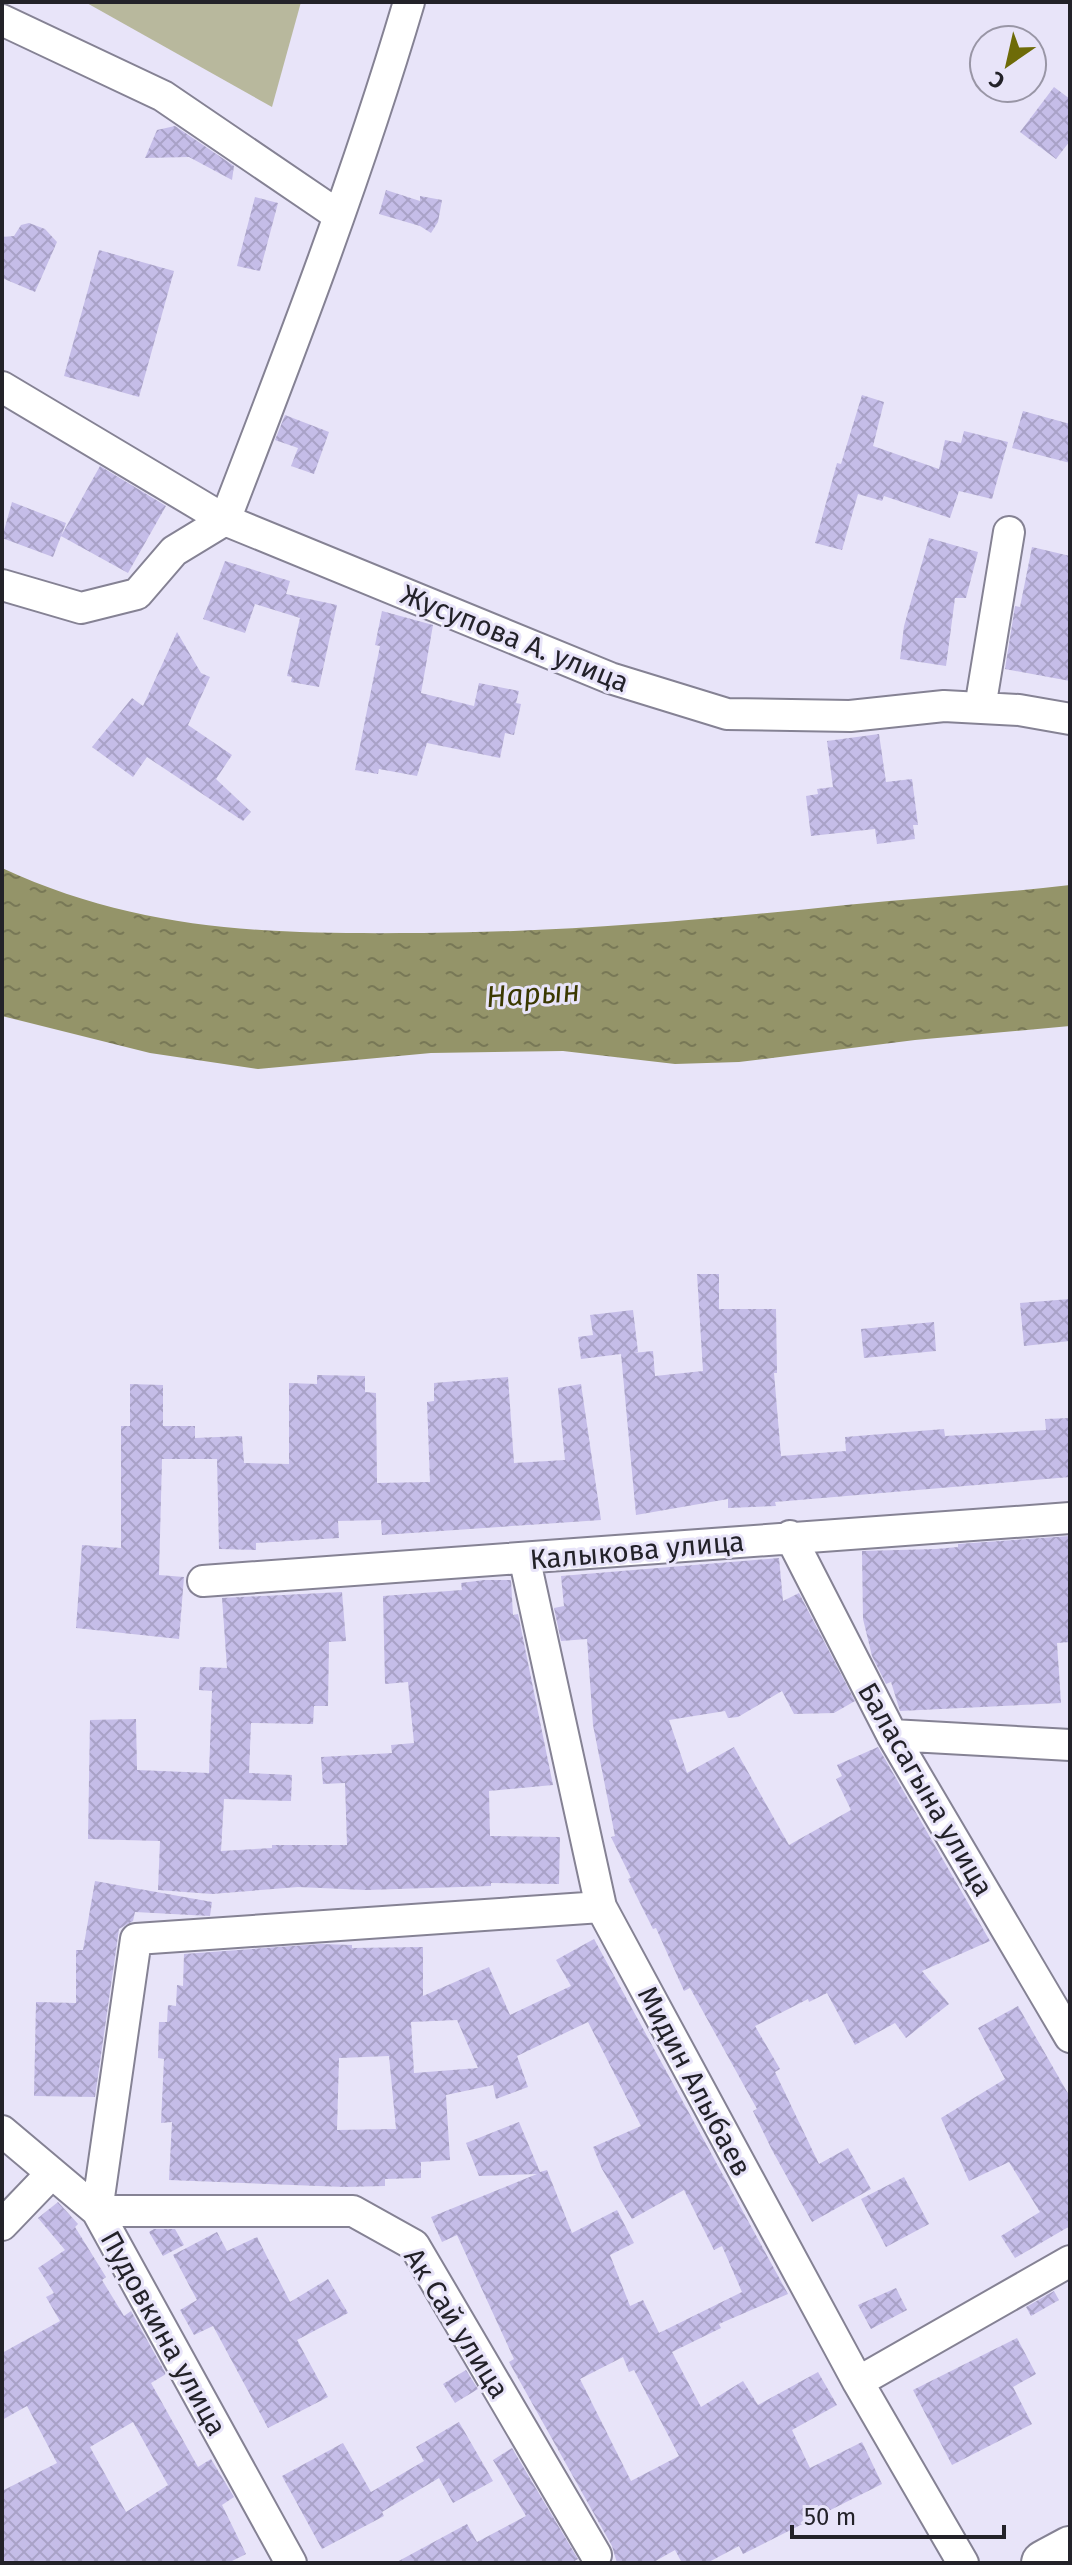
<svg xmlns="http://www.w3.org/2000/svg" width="1072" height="2565" viewBox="0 0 1072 2565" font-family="'Fira Sans',sans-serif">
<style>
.green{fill:#b8b89d}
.water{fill:url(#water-ripples)}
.building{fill:url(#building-cross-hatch);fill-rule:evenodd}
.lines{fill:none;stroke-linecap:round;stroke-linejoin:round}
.street-casing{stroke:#858294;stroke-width:34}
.highway-casing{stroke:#858294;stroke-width:48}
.street{stroke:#fff;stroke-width:30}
.highway{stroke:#fff;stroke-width:44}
.labels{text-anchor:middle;stroke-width:6;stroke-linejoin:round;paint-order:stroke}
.street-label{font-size:28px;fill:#232229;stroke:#e8e4f9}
.water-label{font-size:30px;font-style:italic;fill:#3a3800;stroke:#e8e4f9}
</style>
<defs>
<pattern id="water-ripples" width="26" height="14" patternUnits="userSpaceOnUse" patternTransform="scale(2)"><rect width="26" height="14" fill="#949469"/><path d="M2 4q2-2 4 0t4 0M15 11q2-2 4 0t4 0" fill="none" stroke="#787856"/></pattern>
<pattern id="building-cross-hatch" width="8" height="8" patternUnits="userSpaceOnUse" patternTransform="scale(2)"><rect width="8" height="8" fill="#c5bde8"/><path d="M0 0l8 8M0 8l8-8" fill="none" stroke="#a9a2c7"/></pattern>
</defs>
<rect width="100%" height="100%" fill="#e8e4f9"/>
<path class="green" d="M85,2H301L272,107Z"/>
<path class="water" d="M2,868C143,933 271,934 423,933C565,932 705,920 846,905C921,897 996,894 1070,885V1026L915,1040L739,1062L675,1064L563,1051L431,1053L258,1069L150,1053L2,1016Z"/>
<path class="building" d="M1054,87L1070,99V141L1056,159L1020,132Z
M175,126L234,166L232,180L189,157L145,158L157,130Z
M386,190L420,201V196L442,200L438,222L431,233L420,226L379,214Z
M255,197L278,203L260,271L237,266Z
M29,223L45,229L57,242L35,292L2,278V237L14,236L21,225Z
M99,250L174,271L139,397L64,376Z
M862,395L884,402L873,446L939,469L945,440L961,443L964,431L1008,442L992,499L959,491L950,518L884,496L882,501L858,494L842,550L815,543L837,463L841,464Z
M1023,411L1070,424V463L1012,448Z
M285,415L329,432L314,474L291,466L298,448L275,440Z
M100,466L166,506L128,573L61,536Z
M12,502L66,523L53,557L2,538Z
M929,538L978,552L966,598H955L946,666L900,659L904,626Z
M1032,547L1070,556V681L1005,669L1015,606L1020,607Z
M225,561L290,581L286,594L337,605L319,687L291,682L292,677L287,676L300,618L255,604L245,633L203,619Z
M382,611L433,625L421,693L474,706L479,683L519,691L516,703L521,704L514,735L505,733L500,758L427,743L417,776L379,769L378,774L355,770L380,646L375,645Z
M177,632L201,673L210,677L188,725L232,755L216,779L251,812L243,821L147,757L133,777L92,747L132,698L143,706Z
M879,734L886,782L912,779L918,825H913L915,839L877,844L875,829L811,836L806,796L818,794L817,789L833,787L827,741Z
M697,1274H719V1309H776L777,1373H774L781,1456L846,1451L845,1437L944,1429L945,1436L1046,1430L1045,1419L1070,1418V1477L775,1502L776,1506L728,1508V1499L636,1515L621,1354L581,1359L578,1337L593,1335L590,1315L633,1310L638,1352L633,1353L653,1351L655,1376L703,1371Z
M1070,1299V1341L1024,1346L1020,1303Z
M934,1322L936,1351L864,1358L861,1329Z
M317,1375L365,1376V1392L376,1393L377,1483L430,1482L427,1402L434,1401V1383L508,1377L514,1463L565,1460L558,1388L581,1384L601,1520L382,1535L381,1520L338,1521L339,1538L256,1543V1550L219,1549L217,1459H162L159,1575L184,1577L179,1639L76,1628L82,1545L121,1548V1426H130V1384L163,1385V1426H195V1438L242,1436L244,1463L289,1464V1383L317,1384Z
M1070,1536V1642L1057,1643L1061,1703L900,1711L891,1682L886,1684L872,1656L863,1619L862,1551L936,1549L958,1547V1544Z
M779,1558L783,1601L799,1593L855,1701L834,1713L794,1714L782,1691L738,1717L728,1718L725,1711L669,1720L687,1773L734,1747L789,1845L851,1810L836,1779L842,1776L837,1765L878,1747L990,1941L922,1971L949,2004L906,2038L895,2023L855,2045L827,1993L809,2002L808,1999L755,2026L780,2069L775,2072L819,2164L848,2148L871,2189L812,2222L772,2150L753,2111L757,2109L690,1988L684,1991L656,1928L653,1929L628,1879L631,1878L611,1837L615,1836L593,1725L587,1639L561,1641L554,1608L564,1606L561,1576Z
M484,1580H511L513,1615L518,1614L553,1785L489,1791L490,1836L560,1837L559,1884L491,1883V1886L366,1890L298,1887L212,1894L158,1890L160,1841L88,1839L90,1720L136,1719L137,1770L209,1773L212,1691L199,1690L200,1667L227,1668L222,1598L342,1592L346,1641L329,1642L328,1706H314L313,1724L251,1723L249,1773L292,1775L291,1801L224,1799L221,1851L272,1848V1845H347L345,1783L323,1784L321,1757L392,1753L391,1745L414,1743L408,1682L385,1684L383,1596L462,1590L461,1583Z
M95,1881L212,1902L210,1916L135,1912L133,1921L119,1929L95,2097L34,2096L36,2002L76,2003V1950H83Z
M594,1939L788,2294L719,2324L721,2328L672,2352L701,2407L743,2381L758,2405L818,2372L837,2405L792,2430L810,2468L862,2442L882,2484L743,2554L739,2546L707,2563H682L675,2550L652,2563H617L612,2546L509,2362L514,2359L457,2235L442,2242L431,2217L537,2174L479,2176L466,2143L519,2122L540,2172L547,2170L572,2233L617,2210L634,2243L610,2255L630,2306L643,2300L659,2333L742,2292L722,2246L714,2250L684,2190L632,2219L602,2169L593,2147L641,2126L588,2022L517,2056L528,2087L496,2099L493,2085L446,2095L450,2160L421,2162V2178L385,2179V2186L345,2187L169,2180L172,2122L161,2123L164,2059L158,2058L159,2022H167L168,2005L176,2006L177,1985L183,1986L184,1954L320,1944L352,1945V1948L423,1947V1996L489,1967L510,2015L571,1986L556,1960ZM457,2020L478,2068L414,2073L411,2022ZM389,2056L396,2129L337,2130L339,2058ZM623,2357L629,2372L634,2370L679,2456L631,2481L580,2379Z
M1018,2006L1070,2097V2226L1015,2258L1001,2236L1040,2212L1009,2162L969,2181L941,2118L1005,2079L978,2028Z
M904,2177L929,2224L886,2247L861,2199Z
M58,2202L78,2224L75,2227L106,2277L102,2280L124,2316L131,2311L166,2374L151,2383L198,2467L211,2459L234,2497L222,2505L246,2554L228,2563H2V2491L57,2463L27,2406L2,2420V2353L60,2321L46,2297L54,2293L38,2268L65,2250L38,2218ZM133,2422L168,2485L126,2512L90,2447Z
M154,2229H175L184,2245L163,2256L149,2232Z
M217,2232L227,2251L257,2237L290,2302L328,2279L348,2313L297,2340L328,2397L268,2428L213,2326L194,2335L180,2310L197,2300L173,2255Z
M896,2288L907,2310L871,2329L858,2305Z
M1054,2291L1059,2300L1031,2316L1026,2307Z
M1017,2338L1036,2374L1013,2387L1032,2424L952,2465L913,2390Z
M466,2370L478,2389L455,2403L443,2384Z
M459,2422L493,2481L453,2503L439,2478L382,2512L384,2516L322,2549L282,2476L343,2443L371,2492L424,2461L416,2447Z
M512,2448L578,2559L571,2563H395L467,2524L477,2542L526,2516L493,2460Z"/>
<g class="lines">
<defs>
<path id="street" d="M2,20L163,96L338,215
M2,387L225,520C291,349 357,178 409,2
M2,585L81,608L137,594L174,551L225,520L610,678L727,714L850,716L944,706L1019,710L1070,719
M980,708L1009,532
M790,1536L892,1735L1070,2037
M525,1561L601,1907L858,2382L963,2563
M203,1581L1070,1518
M892,1735L1070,1745
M2,2131L97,2211L291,2563
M2,2225L52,2173
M858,2382L1070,2261
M596,2555L414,2245L353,2211H97L136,1939L601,1907"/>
<path id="highway" d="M1044,2563L1070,2549"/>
</defs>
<use href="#street" class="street-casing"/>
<use href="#highway" class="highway-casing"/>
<use href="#street" class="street"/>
<use href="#highway" class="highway"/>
</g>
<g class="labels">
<g class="street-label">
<text transform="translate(515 638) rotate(22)" y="10">Жусупова А. улица</text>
<text transform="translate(637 1550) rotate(-5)" y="10">Калыкова улица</text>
<text transform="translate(926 1789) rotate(60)" y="10">Баласагына улица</text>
<text transform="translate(695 2081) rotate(62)" y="10">Мидин Алыбаев</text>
<text transform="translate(457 2323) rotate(58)" y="10">Ак Сай улица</text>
<text transform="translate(164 2333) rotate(61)" y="10">Пудовкина улица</text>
</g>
<g class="water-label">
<text transform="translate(533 994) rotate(-4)" y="10">Нарын</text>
</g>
</g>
<rect width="1072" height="2565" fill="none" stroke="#232229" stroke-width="8"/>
<g transform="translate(1008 64) rotate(214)"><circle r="38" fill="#e8e4f9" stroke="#9996a6" stroke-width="2"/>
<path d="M0-6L14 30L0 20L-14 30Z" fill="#6e6b08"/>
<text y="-12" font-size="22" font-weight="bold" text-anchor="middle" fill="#232229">С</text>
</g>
<path d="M792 2525v12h212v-12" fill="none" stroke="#232229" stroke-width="4"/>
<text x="804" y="2525" font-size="24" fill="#232229" stroke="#e8e4f9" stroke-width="6" paint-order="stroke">50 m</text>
</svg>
